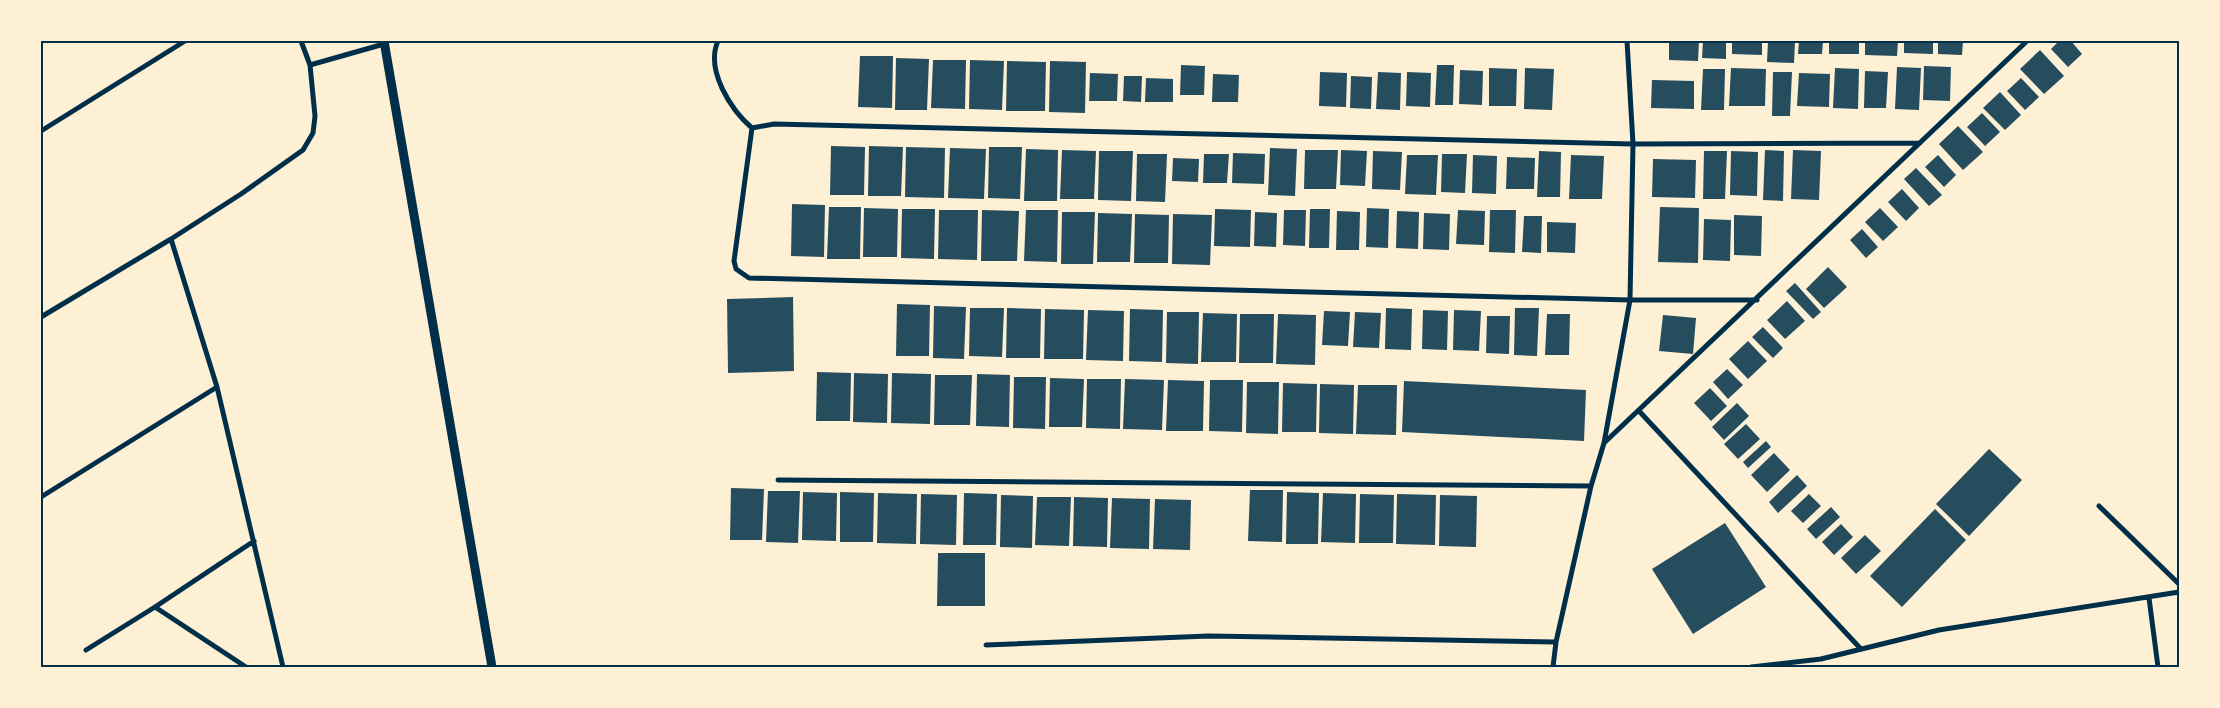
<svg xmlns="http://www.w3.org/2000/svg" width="2220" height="708" viewBox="0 0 2220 708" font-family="Inter,sans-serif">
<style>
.building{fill:#264d5e}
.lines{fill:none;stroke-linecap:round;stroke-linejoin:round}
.minor{stroke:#003049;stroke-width:5}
.tertiary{stroke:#003049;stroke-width:9}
.neatline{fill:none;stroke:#003049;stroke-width:2}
</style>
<rect width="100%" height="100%" fill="#fdf0d5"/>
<path class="building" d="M1669,41H1699L1698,61L1669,60Z
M1703,41H1726V59L1702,58Z
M1732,41H1762V55L1732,54Z
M1768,41H1795L1794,63L1767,62Z
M1799,41H1823L1822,54H1798Z
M1829,41H1859V54H1829Z
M1865,41H1898L1897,56L1865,55Z
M1904,41H1933V54L1904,53Z
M1938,41H1963L1962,55L1938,54Z
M2059,41H2071L2082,54L2068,67L2051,49Z
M2040,50L2064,76L2044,94L2020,69Z
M860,56H893L892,108L858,107Z
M896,58L929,59L927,110H895Z
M933,60H966L965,109L931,108Z
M970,60L1004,61L1002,110L969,109Z
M1007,61L1046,62L1045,111H1006Z
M1050,61L1086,62L1085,113L1049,112Z
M1181,65L1205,66L1204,95H1180Z
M1437,65H1454L1453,105H1435Z
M1924,66L1951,67L1950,101L1923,100Z
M1897,67L1921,68L1919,110L1895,109Z
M1489,68L1517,69L1516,106H1489Z
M1525,68L1554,69L1552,110L1524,109Z
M1731,68L1766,69L1765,106H1729Z
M1835,68L1859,69L1858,109L1833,108Z
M1703,69H1725L1724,110H1701Z
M1460,70L1483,71L1482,105L1459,104Z
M1865,71L1888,72L1886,108H1864Z
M1320,72L1347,73L1346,107L1319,106Z
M1378,72L1401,73L1400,110L1376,109Z
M1407,72L1431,73L1430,107L1406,106Z
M1773,72H1792L1790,116H1772Z
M1090,73L1118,74L1117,101H1089Z
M1799,73L1830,74L1829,107L1797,106Z
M1213,74L1239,75L1238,102H1212Z
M1124,76H1142L1141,102L1123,101Z
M1351,76L1372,77L1371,109L1350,108Z
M1146,78L1173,79V102H1145Z
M2021,78L2039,97L2025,110L2007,91Z
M1652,80L1694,81V109L1651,108Z
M2000,92L2021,115L2005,130L1983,108Z
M1982,113L2000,132L1985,146L1967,127Z
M1958,126L1983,152L1963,170L1939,144Z
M831,146L865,147L864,195H830Z
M869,146L903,147L901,196H868Z
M906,147L945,148L944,198L905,197Z
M989,147H1022L1020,199L988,198Z
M950,148L986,149L984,199L948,198Z
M1270,148L1297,149L1295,196L1268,195Z
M1026,149L1058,150L1057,201H1024Z
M1062,150L1096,151L1094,199H1060Z
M1305,150H1338L1336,189H1304Z
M1341,150L1367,151L1365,186L1340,185Z
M1765,150L1784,151L1783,201L1763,200Z
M1793,150L1821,151L1819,200L1791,199Z
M1099,151H1133L1131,201L1098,200Z
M1373,151L1402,152L1400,190L1372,189Z
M1539,151L1561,152L1560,197H1537Z
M1704,151H1727L1725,199H1703Z
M1731,151L1758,152L1757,196L1730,195Z
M1233,153L1265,154L1264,184L1232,183Z
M1137,154H1167L1165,202L1136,201Z
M1204,154H1229L1227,183H1203Z
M1442,154H1467L1465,193L1441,192Z
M1407,155H1438L1436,195L1405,194Z
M1473,155L1497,156L1496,194L1472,193Z
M1571,155L1604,156L1602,199H1569Z
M1938,155L1956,175L1944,187L1925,167Z
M1507,157L1535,158L1534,189H1506Z
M1173,158L1199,159L1198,182L1172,181Z
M1653,159L1696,160L1695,198L1652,197Z
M1916,168L1942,195L1929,206L1904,179Z
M1902,189L1919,208L1906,221L1888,202Z
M792,204L825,205L824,257L791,256Z
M829,207H861L860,259H827Z
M1660,207L1699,208L1698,263L1658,262Z
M864,208L898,209L897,257H863Z
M1367,208L1389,209L1388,248L1366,247Z
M1880,208L1898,227L1883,241L1865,222Z
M902,209H935L934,259L901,258Z
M1215,209L1251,210L1250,247L1214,246Z
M1310,209H1330L1329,248H1309Z
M939,210H978L977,260L938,259Z
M982,210L1019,211L1017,261H981Z
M1026,210H1058L1057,262L1024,261Z
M1284,210H1306L1305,246L1283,245Z
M1458,210L1485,211L1484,245L1456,244Z
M1490,210H1516L1515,253L1489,252Z
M1337,211L1360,212L1359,250H1336Z
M1397,211L1419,212L1418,249L1396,248Z
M1062,212H1095L1093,264H1061Z
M1255,212L1277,213L1276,247L1254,246Z
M1098,213L1132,214L1130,262H1097Z
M1424,213L1450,214L1449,250L1423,249Z
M1135,214L1169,215L1168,263H1134Z
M1173,214L1212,215L1210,265L1172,264Z
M1734,215L1762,216L1761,256L1734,255Z
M1524,216H1542L1541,253L1522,252Z
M1704,219L1731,220L1730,261L1703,260Z
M1547,222L1576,223L1575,253L1547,252Z
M1862,229L1878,247L1866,258L1850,240Z
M1828,267L1847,287L1824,308L1806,289Z
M1795,283L1821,312L1813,319L1786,291Z
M793,297L794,371L728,373L727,299Z
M1787,301L1805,321L1785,339L1767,320Z
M897,304L930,305L929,356H896Z
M934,306L966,307L964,359L933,358Z
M970,308H1004L1002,357L969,356Z
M1007,308L1041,309L1040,358H1006Z
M1386,308L1412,309L1411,350L1385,349Z
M1515,308H1539L1537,356L1514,355Z
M1045,309L1084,310L1083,359H1044Z
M1130,309L1163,310L1162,362L1129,361Z
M1088,310L1124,311L1123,361L1086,360Z
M1423,310L1448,311L1447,350L1422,349Z
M1454,310L1481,311L1479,351L1453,350Z
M1324,311L1350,312L1348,346L1322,345Z
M1167,312H1199L1198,364L1166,363Z
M1355,312L1381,313L1379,348L1353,347Z
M1203,313L1237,314L1236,362H1201Z
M1240,314H1274L1273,363H1239Z
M1278,314L1316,315L1315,365L1276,364Z
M1547,314H1570L1569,355H1545Z
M1663,315L1696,318L1693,354L1659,351Z
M1487,316H1510L1509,354L1486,353Z
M1763,327L1783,348L1773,358L1752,337Z
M1748,341L1767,361L1748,379L1729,359Z
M1727,369L1743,385L1728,399L1713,382Z
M817,372L851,373L850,421H816Z
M854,373L888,374L887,423L853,422Z
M892,373L931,374L930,424L891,423Z
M977,374L1010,375L1009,427L976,426Z
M935,375H972L970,425H934Z
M1014,377H1046L1045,429L1013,428Z
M1050,378L1084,379L1082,427H1049Z
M1087,379H1121L1120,429L1086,428Z
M1125,379L1164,380L1162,430L1123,429Z
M1168,380L1204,381L1203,431H1166Z
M1210,380H1243L1242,432L1209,431Z
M1404,381L1586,390L1584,441L1402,432Z
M1247,382H1279L1278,434L1246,433Z
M1283,383L1317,384L1316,432H1282Z
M1320,384L1354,385L1353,434L1319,433Z
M1358,385H1397L1396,435L1356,434Z
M1710,388L1727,406L1711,421L1694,403Z
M1737,403L1749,416L1724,440L1712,427Z
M1746,424L1760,439L1738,459L1724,444Z
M1766,441L1771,447L1748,468L1743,462Z
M1989,449L2022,480L1969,536L1936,504Z
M1774,453L1790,470L1767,492L1751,475Z
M1797,475L1807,486L1778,513L1769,502Z
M731,488L764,489L762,540H730Z
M1250,490H1283L1282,542L1248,541Z
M768,491H800L798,543L766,542Z
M803,492L837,493L836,541L802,540Z
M840,492L874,493L873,542H840Z
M1287,492L1319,493L1318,544H1286Z
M878,493L917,494L916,544L877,543Z
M964,493L997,494L996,545H963Z
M1323,493L1356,494L1355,543L1321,542Z
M921,494L957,495L956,545L920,544Z
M1360,494L1394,495L1393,543H1359Z
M1397,494L1436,495L1435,545L1396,544Z
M1809,494L1821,506L1803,523L1791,511Z
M1001,495L1033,496L1032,548L1000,547Z
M1440,495L1477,496L1476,547L1439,546Z
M1037,497H1071L1069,546L1035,545Z
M1074,497L1108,498L1107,547L1073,546Z
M1112,498L1150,499L1149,549L1110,548Z
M1155,499L1191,500L1190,550L1153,549Z
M1831,507L1840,517L1816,539L1807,529Z
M1935,509L1966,540L1902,607L1870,576Z
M1725,523L1766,587L1693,634L1652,569Z
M1841,524L1853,537L1834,555L1822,542Z
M1865,535L1881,551L1856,574L1841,558Z
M938,553H985V606H937Z"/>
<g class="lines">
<path class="minor" d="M718,41C705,70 731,110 752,128
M310,65L384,44
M41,131L185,41
M1757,300H1630L749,278L736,269L734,261L752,128L774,124L1633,144L1920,143
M41,317L171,239
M1639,411L1860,648
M1604,443L2027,41
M778,480L1591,486
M41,497L217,387
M2099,506L2179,584
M2149,598L2158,667
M155,607L246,667
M986,645L1208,636L1556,642
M86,650L155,607L254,541
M283,667L217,387L171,239L241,194L303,150L313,133L315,116L310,65L301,41
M1553,667L1556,642L1591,486L1604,443L1630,300L1633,144L1627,41
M1751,667L1821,659L1939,630L2179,592"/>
<path class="tertiary" d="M384,41L492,667"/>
</g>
<rect width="2220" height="708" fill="none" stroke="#fdf0d5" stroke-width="85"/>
<rect x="42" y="42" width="2136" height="624" class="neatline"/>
</svg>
